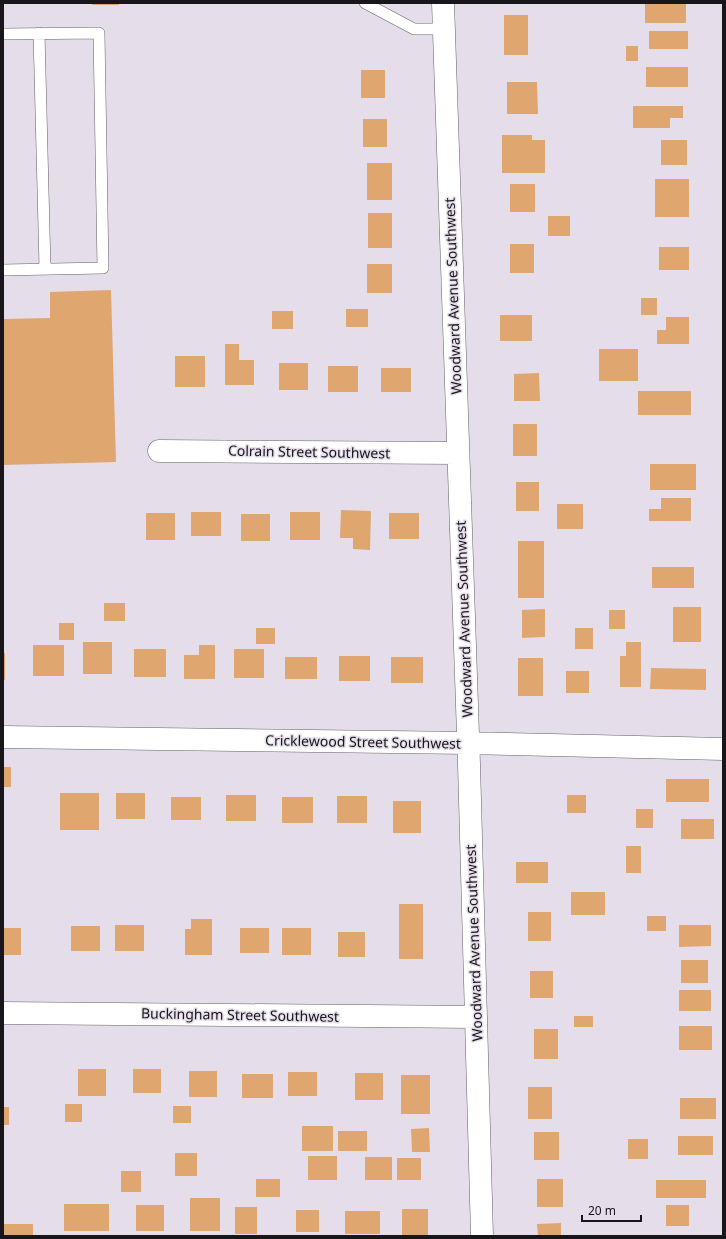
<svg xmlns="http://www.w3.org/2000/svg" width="726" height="1239" viewBox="0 0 726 1239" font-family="'Noto Sans',sans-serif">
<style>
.building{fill:#dfa670}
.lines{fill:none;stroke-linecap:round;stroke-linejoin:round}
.lane-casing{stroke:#645f69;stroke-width:12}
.street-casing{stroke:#645f69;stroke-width:23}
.lane{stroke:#fff;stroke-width:11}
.street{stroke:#fff;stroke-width:22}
.labels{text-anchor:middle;stroke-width:3;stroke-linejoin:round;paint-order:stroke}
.street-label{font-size:14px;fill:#18161a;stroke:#e5deea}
</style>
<rect width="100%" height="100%" fill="#e5deea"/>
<path class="building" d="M92,3H119V5H92Z
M645,3H686V23H645Z
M504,15H528V55H504Z
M649,31H688V49H649Z
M626,46H638V61H626Z
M646,67H688V87H646Z
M361,70H385V98H361Z
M507,82H537L538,114H507Z
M633,106H683V118H670V128H633Z
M363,119H387V147H363Z
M502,135H532V140H545V173H502Z
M661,140H687V165H661Z
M367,163H392V200H367Z
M655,179H689V217H655Z
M510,184H535V212H510Z
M368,213H392V248H368Z
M548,216H570V236H548Z
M510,244H534V273H510Z
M659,247H689V270H659Z
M367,264H392V293H367Z
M111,290L116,462L3,465V319L50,318V292Z
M641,298H657V315H641Z
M346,309H368V327H346Z
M272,311H293V329H272Z
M500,315H532V341H500Z
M666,317H689V344H657V330H666Z
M225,344H239V360H254V385H225Z
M599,349H638V381H599Z
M175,356H205V387H175Z
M279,363H308V390H279Z
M328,366H358V392H328Z
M381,368H411V392H381Z
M539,373L540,401H514V374Z
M638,391H691V415H638Z
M513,424H537V456H513Z
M650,464H696V490H650Z
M516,482H539V511H516Z
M661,498H691V521H649V509H661Z
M557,504H583V529H557Z
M341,510L371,511L370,550L353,549V538H340Z
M191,512H221V536H191Z
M290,512H320V540H290Z
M146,513H175V540H146Z
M389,513H419V539H389Z
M241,514H270V541H241Z
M518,541H544V598H518Z
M652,567H694V588H652Z
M104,603H125V621H104Z
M673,607H701V642H673Z
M545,609V637L522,638V610Z
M609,610H625V629H609Z
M59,623H74V640H59Z
M256,628H275V644H256Z
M575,628H593V649H575Z
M83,642H112V674H83Z
M626,642H641V687H620V656H626Z
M33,645H64V676H33Z
M199,645H215V679H184V655H199Z
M134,649H166V677H134Z
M234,649H264V678H234Z
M3,653H5V680H3Z
M339,656H370V681H339Z
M285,657H317V679H285Z
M391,657H423V683H391Z
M518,658H543V696H518Z
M651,668L706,669V690L650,689Z
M566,671H589V693H566Z
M3,767H11V787H3Z
M666,779H709V802H666Z
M60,793H99V830H60Z
M116,793H145V819H116Z
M226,795H256V821H226Z
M567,795H586V813H567Z
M337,796H367V823H337Z
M171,797H201V820H171Z
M282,797H313V823H282Z
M393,801H421V833H393Z
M636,809H653V828H636Z
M681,819H714V839H681Z
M626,846H641V873H626Z
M516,862H548V883H516Z
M571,892H605V915H571Z
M399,904H423V959H399Z
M528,912H551V941H528Z
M647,916H666V931H647Z
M191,919H212V955H185V929H191Z
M115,925H144V951H115Z
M679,925H711V946L679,947Z
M71,926H100V951H71Z
M3,928H21V955H3Z
M240,928H269V953H240Z
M282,928H311V955H282Z
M338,932H365V957H338Z
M681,960H708V983H681Z
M530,971H553V998H530Z
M679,990H711V1011H679Z
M574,1016H593V1027H574Z
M679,1026H712V1050H679Z
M534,1029H558V1059H534Z
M78,1069H106V1096H78Z
M133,1069H161V1093H133Z
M189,1071H217V1097H189Z
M288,1072H317V1096H288Z
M355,1073H383V1100H355Z
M242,1074H273V1098H242Z
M401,1075H430V1114H401Z
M528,1087H552V1119H528Z
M680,1098H716V1119H680Z
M65,1104H82V1122H65Z
M173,1106H191V1123H173Z
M3,1107H9V1125H3Z
M302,1126H333V1151H302Z
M429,1128L430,1152H412L411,1129Z
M338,1131H367V1151H338Z
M534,1132H559V1160H534Z
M678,1136H713V1155H678Z
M628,1139H648V1159H628Z
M175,1153H197V1176H175Z
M308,1156H337V1180H308Z
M365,1157H392V1180H365Z
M397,1158H421V1180H397Z
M121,1171H141V1192H121Z
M256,1179H280V1197H256Z
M537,1179H563V1207H537Z
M656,1180H706V1198H656Z
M190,1198H220V1231H190Z
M64,1204H109V1231H64Z
M136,1205H164V1231H136Z
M666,1205H689V1226H666Z
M235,1207H257V1234H235Z
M402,1209H428V1235H402Z
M296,1210H319V1232H296Z
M345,1211H380V1234H345Z
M561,1223V1236H538L537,1224Z
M3,1224H33V1236H3Z"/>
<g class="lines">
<defs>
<path id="lane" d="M365,3L414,29H445
M39,33L45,268
M3,34L99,33L103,268L3,270"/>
<path id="street" d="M443,3L469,764L482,1236
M159,451L458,453
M3,737L468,743L723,749
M3,1013L476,1017"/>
</defs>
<use href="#lane" class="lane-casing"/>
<use href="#street" class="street-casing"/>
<use href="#lane" class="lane"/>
<use href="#street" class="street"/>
</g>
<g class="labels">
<g class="street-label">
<text transform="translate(453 296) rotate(-92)" y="5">Woodward Avenue Southwest</text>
<text transform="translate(309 452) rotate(1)" y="5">Colrain Street Southwest</text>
<text transform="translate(464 619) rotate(-92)" y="5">Woodward Avenue Southwest</text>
<text transform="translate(363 742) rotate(1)" y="5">Cricklewood Street Southwest</text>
<text transform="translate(474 943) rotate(-92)" y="5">Woodward Avenue Southwest</text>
<text transform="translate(240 1015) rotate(1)" y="5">Buckingham Street Southwest</text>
</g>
</g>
<rect width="726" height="1239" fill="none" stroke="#18161a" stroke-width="8"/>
<path d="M582 1215v6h59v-6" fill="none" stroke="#18161a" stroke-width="2"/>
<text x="588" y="1215" font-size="12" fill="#18161a" stroke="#e5deea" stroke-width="3" paint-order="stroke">20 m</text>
</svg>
